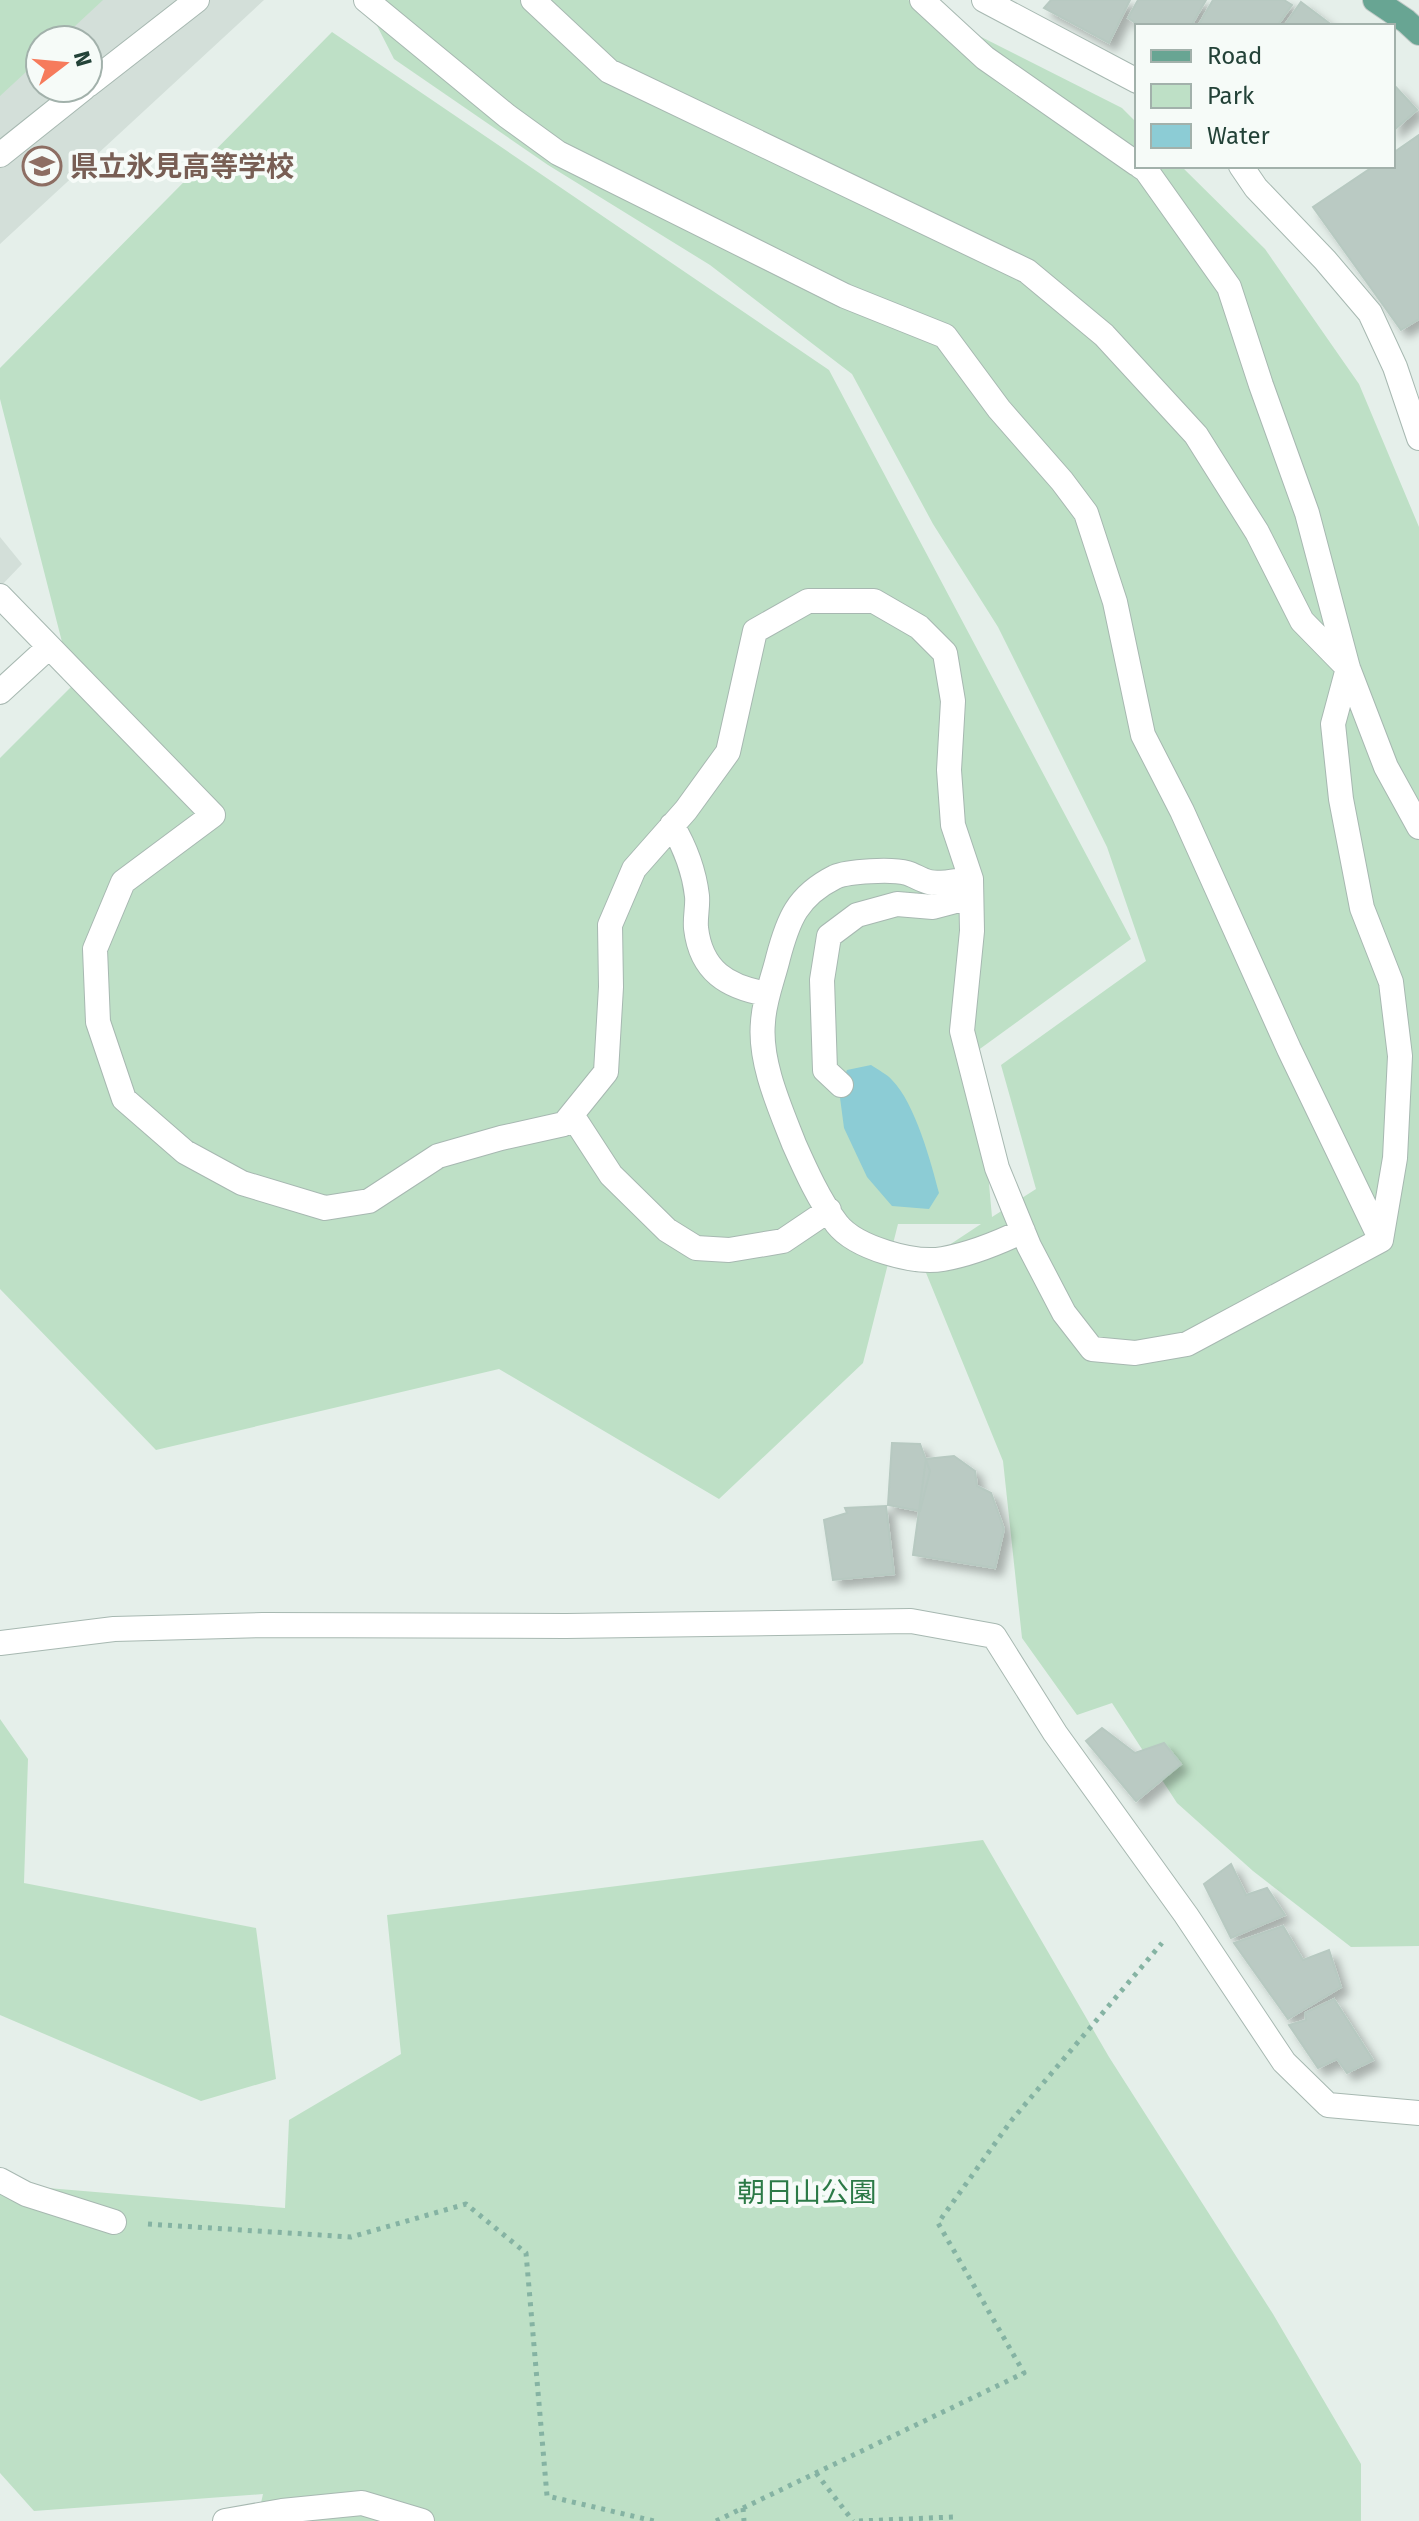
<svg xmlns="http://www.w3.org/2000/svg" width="1419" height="2521" viewBox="0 0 1419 2521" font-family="'Fira Sans','Noto Sans JP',sans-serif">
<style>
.built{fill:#d3dfd9;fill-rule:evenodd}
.green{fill:#bee0c6}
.water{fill:#8cccd5}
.building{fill:#bacac3;stroke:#b7c9c1;stroke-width:2;filter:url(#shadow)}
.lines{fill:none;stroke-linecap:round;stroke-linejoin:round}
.minor-casing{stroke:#a7b8b1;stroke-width:26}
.major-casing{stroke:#c1cac7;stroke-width:26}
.path{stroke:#85b3a3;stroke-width:5;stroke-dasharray:4 6;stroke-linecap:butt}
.minor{stroke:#fff;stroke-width:24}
.major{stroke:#68a593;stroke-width:24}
.labels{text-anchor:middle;stroke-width:8;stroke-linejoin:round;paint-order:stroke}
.education-label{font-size:28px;font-weight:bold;fill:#785e54;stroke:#f6fbf8;text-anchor:start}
.park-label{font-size:28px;fill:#2c7a47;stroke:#f6fbf8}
</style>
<defs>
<filter id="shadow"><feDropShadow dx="7" dy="7" stdDeviation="4" flood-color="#0004"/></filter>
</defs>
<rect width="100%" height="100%" fill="#e5efea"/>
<path class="built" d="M0,0H264L0,244ZM40,40H88V88H40Z
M0,537L22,564L0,587Z"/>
<path class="green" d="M0,0H103L60,40H40V59L0,96Z
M364,0H908L1122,108L1137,123V166H1181L1265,249L1359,384L1419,527V1946L1351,1947L1253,1871L1177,1803L1112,1703L1077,1715L1022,1638L1003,1461L922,1263L981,1224H898L863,1363L719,1499L499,1369L156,1450L0,1289V758L73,685L0,399V368L332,32L829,370L1131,939L977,1051L992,1217L1036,1189L1001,1065L1146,961L1107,847L998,627L933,524L852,374L710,265L548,165L394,59Z
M0,1719L28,1759L24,1883L256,1928L276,2079L201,2101L0,2015Z
M983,1840L1109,2057L1273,2314L1361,2464V2521H257L263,2494L34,2511L0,2473V2184L285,2208L289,2120L401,2054L387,1915Z"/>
<path class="water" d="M871,1065C878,1070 887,1074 892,1080C915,1103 931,1162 939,1193L929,1209L892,1206L867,1177L844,1128L839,1090L847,1070Z"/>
<path class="building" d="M1051,0H1130L1109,43L1044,8Z
M1138,0H1206L1191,26H1140L1128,18Z
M1213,0H1284L1292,5L1277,26H1198Z
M1301,2L1333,26H1284Z
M1393,84L1417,110L1393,131Z
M1419,135V319L1401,330L1313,207L1374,166H1393V153Z
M892,1443L920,1444L930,1471L920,1511L888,1505Z
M954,1456L975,1471L977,1486L991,1493L1004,1529L995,1568L913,1555L926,1459Z
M886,1506L894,1574L833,1580L824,1520L847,1513L845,1508Z
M1102,1728L1135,1753L1164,1743L1181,1764L1136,1801L1086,1741Z
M1231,1864L1246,1895L1267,1888L1285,1915L1231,1938L1204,1884Z
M1283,1926L1303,1960L1329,1950L1341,1987L1288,2019L1234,1943Z
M1334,1999L1373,2060L1347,2073L1337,2059L1318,2068L1289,2025L1306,2020L1305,2013Z"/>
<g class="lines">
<defs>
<path id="minor" d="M533,0L609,71L1027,271L1104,335L1196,435L1257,532L1302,621L1348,668L1333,724L1341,799L1362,908L1391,982L1400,1056L1395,1158L1381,1240
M922,0L985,58L1137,164
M984,0L1137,81
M88,85L197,0
M0,155L84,88
M1140,166L1146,170L1229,287L1261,385L1307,513L1348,668L1386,767L1419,827
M1241,166L1256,188L1325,260L1370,313L1395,367L1419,438
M0,596L213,815L123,882L95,949L98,1022L124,1099L185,1152L242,1183L325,1208L369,1201L438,1156L501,1138L564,1124L606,1072L611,987L610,925L634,869L686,810L728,752L755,631L808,601H874L919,627L945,653L953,701L949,770L953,825L971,879L972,931L962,1031L997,1168L1029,1246L1064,1313L1092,1349L1135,1353L1187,1344L1381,1240L1289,1049L1182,811L1143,735L1115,602L1086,513L1062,481L999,409L945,336L845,296L558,153L507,116L366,0
M0,692L49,647
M672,825C685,847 694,870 697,896C698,906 695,917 696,928C701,971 727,987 767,994
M971,879C958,880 941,885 929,882C921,880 914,875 907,873C892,869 848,871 835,877C797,896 788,920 778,958C773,979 764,1000 763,1022C759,1062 780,1108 794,1144C806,1171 819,1200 837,1224C856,1248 914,1264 943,1259C971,1254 998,1243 1023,1231
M841,1085L825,1070L822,980L829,936L857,915L897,904L933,907L971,897
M572,1115L611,1175L667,1230L696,1248L729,1250L783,1241L829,1210
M0,1643L114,1629L263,1625L566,1626L911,1621L994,1636L1055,1733L1186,1915L1284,2062L1328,2105L1419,2113
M0,2180L26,2194L114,2222
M225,2521L282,2511L362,2503L422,2521"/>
<path id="major" d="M1375,0L1406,21L1419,33"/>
</defs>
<use href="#minor" class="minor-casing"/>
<use href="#major" class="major-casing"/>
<path class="path" d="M148,2224L351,2237L466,2204L526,2253L547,2496L654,2521
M816,2473L853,2521
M743,2508L744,2521
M716,2521L1024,2373L938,2223L1011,2121L1162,1943
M859,2521L953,2517L955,2521"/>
<use href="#minor" class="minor"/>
<use href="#major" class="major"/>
</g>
<defs>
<symbol id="school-ring" viewBox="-11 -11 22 22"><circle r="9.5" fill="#f6fbf8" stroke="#8d6e63" stroke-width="1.5"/><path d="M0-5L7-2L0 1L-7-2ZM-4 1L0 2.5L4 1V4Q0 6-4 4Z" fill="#8d6e63"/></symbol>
</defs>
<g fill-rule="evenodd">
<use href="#school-ring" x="20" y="144" width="44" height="44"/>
</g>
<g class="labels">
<g class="education-label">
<text x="70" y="176">県立氷見高等学校</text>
</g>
<g class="park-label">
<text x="807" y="2202">朝日山公園</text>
</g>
</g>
<rect x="1135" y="24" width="260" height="144" fill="#f6fbf8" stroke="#a2b1ab" stroke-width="2"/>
<rect x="1151" y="50" width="40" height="12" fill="#68a593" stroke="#a2b1ab" stroke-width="2"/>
<text x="1207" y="64" font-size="24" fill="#234238">Road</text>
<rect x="1151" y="84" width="40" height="24" fill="#bee0c6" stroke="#a2b1ab" stroke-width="2"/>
<text x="1207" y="104" font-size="24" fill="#234238">Park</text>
<rect x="1151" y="124" width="40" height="24" fill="#8cccd5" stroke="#a2b1ab" stroke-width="2"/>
<text x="1207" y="144" font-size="24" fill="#234238">Water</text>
<g transform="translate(64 64) rotate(74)"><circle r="38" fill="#f6fbf8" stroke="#a2b1ab" stroke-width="2"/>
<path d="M0-6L14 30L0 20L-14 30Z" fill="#f67b5c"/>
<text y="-12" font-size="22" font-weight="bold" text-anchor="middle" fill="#234238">N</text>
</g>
</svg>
